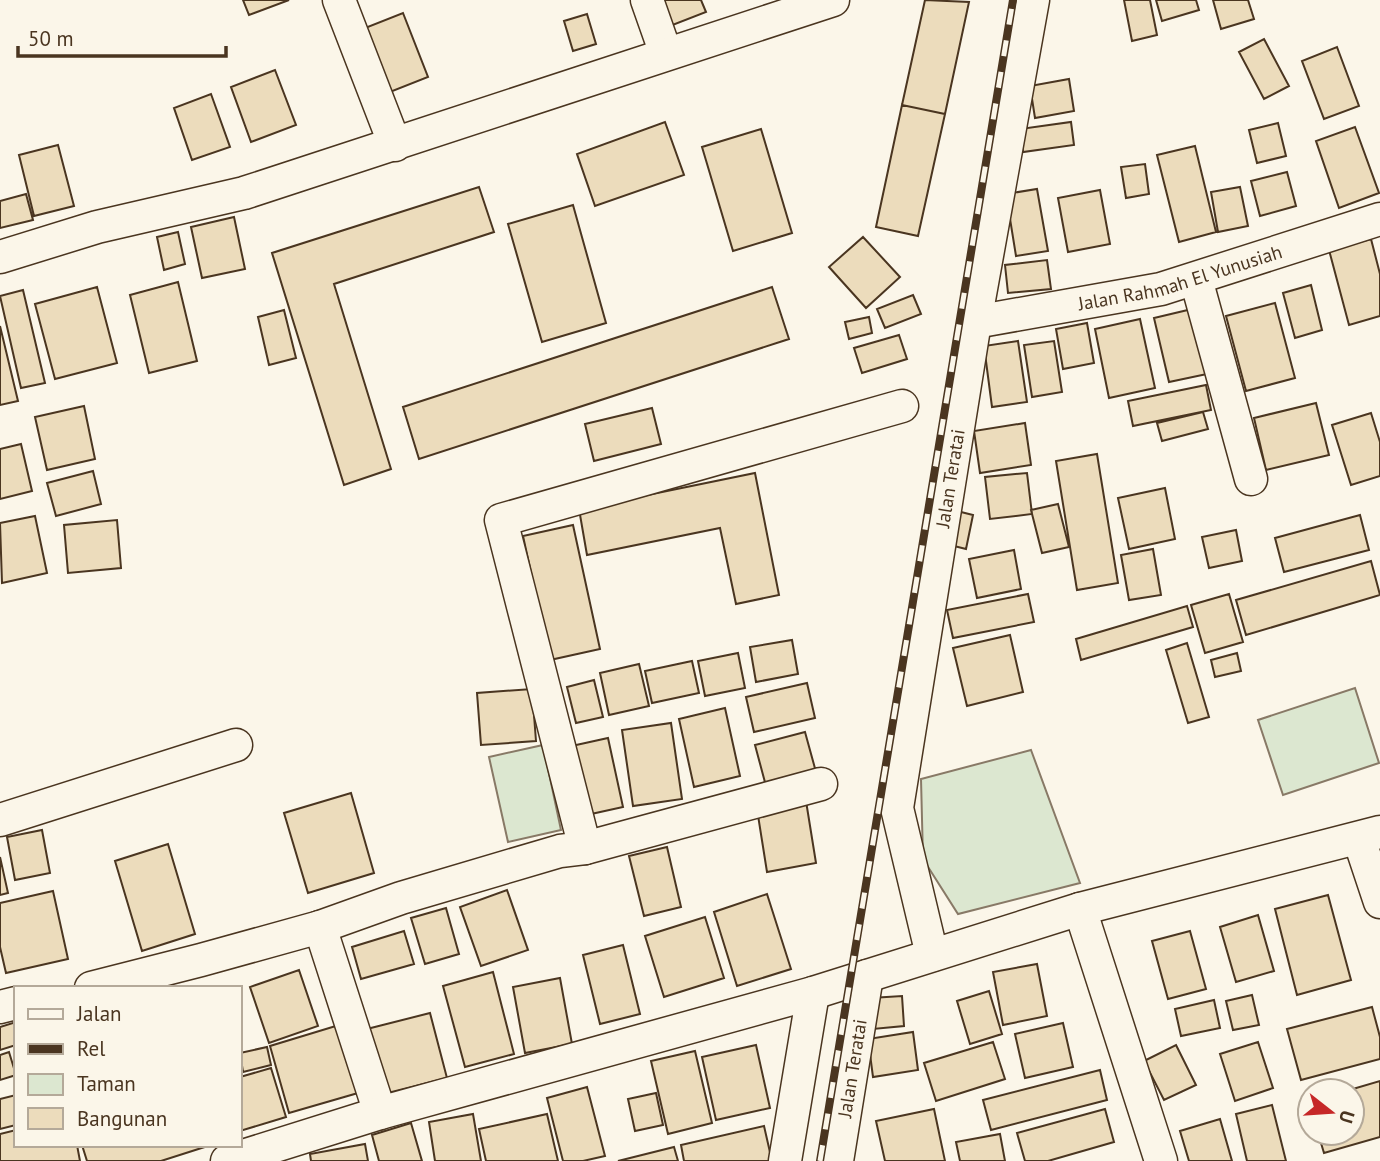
<svg xmlns="http://www.w3.org/2000/svg" width="1380" height="1161" viewBox="0 0 1380 1161" font-family="'PT Sans',sans-serif">
<style>
.green{fill:#dce7d0;stroke:#887966;stroke-width:2}
.building{fill:#ecdcbc;stroke:#4a3520;stroke-width:2}
.lines{fill:none;stroke-linecap:round;stroke-linejoin:round}
.minor-casing{stroke:#4a3520;stroke-width:35}
.minor{stroke:#fbf6e9;stroke-width:32}
.rail-casing{stroke:#4a3520;stroke-width:8}
.rail{stroke:#fbf6e9;stroke-width:5;stroke-dasharray:16;stroke-linecap:butt}
.labels{text-anchor:middle;stroke-width:5;stroke-linejoin:round;paint-order:stroke}
.street-label{font-size:19px;fill:#4a3520;stroke:#fbf6e9}
</style>
<rect width="100%" height="100%" fill="#fbf6e9"/>
<path class="green" d="M1355,688L1379,763L1283,795L1258,720Z
M543,745L561,830L508,842L489,757Z
M1031,750L1080,883L958,914L923,859L921,779Z"/>
<path class="building" d="M243,0H289L249,15Z
M659,0H701L706,12L670,26Z
M925,0L969,2L945,114L902,105Z
M1124,0H1150L1157,35L1132,41Z
M1156,0H1196L1199,10L1162,21Z
M1213,0H1248L1254,19L1221,29Z
M403,13L428,77L390,92L365,28Z
M587,14L596,44L573,51L564,21Z
M1264,39L1289,86L1264,99L1239,52Z
M1337,47L1359,106L1324,119L1302,61Z
M275,70L296,125L251,142L231,87Z
M1069,79L1074,111L1035,118L1030,86Z
M211,94L230,147L192,160L174,108Z
M902,105L945,114L918,236L876,227Z
M665,122L684,175L595,206L577,154Z
M1071,122L1074,145L1023,152L1020,129Z
M1278,123L1286,156L1257,163L1249,130Z
M1355,127L1379,193L1339,208L1316,141Z
M761,129L792,233L733,251L702,147Z
M58,145L74,206L34,216L19,155Z
M1195,146L1216,232L1179,242L1157,155Z
M1145,164L1149,194L1126,198L1121,167Z
M1287,172L1296,206L1260,216L1251,181Z
M479,187L494,232L334,284L391,469L344,485L272,253Z
M1240,187L1248,226L1218,232L1211,192Z
M1037,189L1048,251L1016,256L1006,194Z
M1100,190L1110,244L1068,252L1058,198Z
M26,194L33,220L0,228V201Z
M573,205L606,323L542,342L508,224Z
M234,217L245,269L202,278L191,227Z
M178,232L185,264L164,270L157,237Z
M863,237L900,277L866,308L829,267Z
M1371,239L1380,274V316L1349,325L1329,250Z
M1047,260L1051,289L1008,293L1005,265Z
M178,282L197,361L149,373L130,295Z
M1311,285L1322,330L1295,338L1283,293Z
M97,287L117,363L55,379L35,304Z
M772,287L789,339L419,459L403,407Z
M23,290L45,383L21,388L0,296Z
M913,295L921,314L885,328L877,309Z
M1275,303L1295,378L1246,391L1226,316Z
M1192,309L1207,374L1169,382L1154,318Z
M284,310L296,358L269,365L258,317Z
M869,317L872,333L849,339L845,322Z
M1140,319L1155,388L1109,398L1095,329Z
M1087,323L1094,363L1063,369L1056,329Z
M0,326L18,401L0,405Z
M899,335L907,359L862,373L854,348Z
M1018,341L1027,402L992,407L984,346Z
M1054,341L1062,392L1032,397L1024,345Z
M1206,385L1211,410L1133,426L1128,401Z
M1316,403L1329,455L1266,470L1254,418Z
M84,406L95,459L47,470L35,417Z
M652,408L661,444L594,461L585,424Z
M1203,412L1208,429L1162,441L1157,423Z
M1371,413L1380,442V476L1351,485L1332,425Z
M1025,423L1031,465L980,473L974,431Z
M21,444L32,491L0,499V449Z
M1097,454L1118,583L1077,590L1056,461Z
M93,471L101,504L56,516L47,483Z
M755,473L779,595L736,604L720,528L587,555L579,509Z
M1027,473L1032,514L990,519L985,477Z
M1165,488L1175,539L1129,549L1118,498Z
M1058,504L1069,547L1042,553L1031,510Z
M953,510L973,515L966,549L946,544Z
M1360,515L1369,550L1284,572L1275,538Z
M35,516L47,573L2,583L0,523Z
M117,520L121,568L68,573L64,525Z
M573,525L600,649L550,660L523,536Z
M1236,530L1242,561L1209,568L1202,537Z
M1153,549L1161,595L1129,600L1121,555Z
M1014,550L1021,589L977,598L969,559Z
M1371,561L1380,595L1246,635L1236,600Z
M1028,594L1034,622L953,638L947,610Z
M1229,594L1243,642L1205,653L1191,605Z
M1187,606L1193,627L1081,660L1076,639Z
M1010,635L1023,692L967,706L953,648Z
M792,640L798,674L756,682L750,647Z
M1187,643L1209,717L1188,723L1166,650Z
M738,653L745,688L705,696L698,661Z
M1237,653L1241,671L1215,677L1211,660Z
M692,661L699,693L652,703L645,671Z
M639,664L649,706L609,715L600,673Z
M594,680L603,717L576,723L567,687Z
M807,683L815,718L754,732L746,697Z
M532,689L536,741L481,745L477,693Z
M725,708L740,776L694,787L679,719Z
M671,723L682,799L633,806L622,730Z
M805,732L816,772L766,786L755,745Z
M608,738L623,807L582,816L567,747Z
M351,793L374,873L308,893L284,813Z
M806,801L816,863L767,872L757,809Z
M42,830L50,873L15,880L7,837Z
M168,844L195,934L142,951L115,861Z
M667,847L681,907L644,916L629,856Z
M0,857L8,893L0,895Z
M507,890L528,950L481,966L460,907Z
M53,891L68,959L6,973L0,947V903Z
M767,894L791,969L737,986L714,912Z
M1328,895L1351,980L1297,995L1275,909Z
M446,908L459,954L425,964L411,918Z
M1258,915L1274,971L1236,982L1220,927Z
M705,917L724,978L664,997L645,936Z
M404,931L414,964L361,979L352,947Z
M1190,931L1206,989L1168,999L1152,941Z
M623,945L640,1014L600,1024L583,955Z
M1037,964L1047,1016L1003,1025L993,972Z
M299,970L318,1026L269,1043L250,987Z
M493,972L514,1054L465,1067L443,986Z
M560,978L572,1044L525,1053L513,987Z
M989,991L1002,1034L970,1044L957,1001Z
M1252,995L1259,1025L1233,1030L1226,1001Z
M902,996L904,1026L873,1029L871,998Z
M1214,1000L1220,1028L1181,1036L1175,1009Z
M1372,1007L1380,1037V1059L1301,1080L1287,1029Z
M430,1013L447,1078L376,1096L359,1031Z
M16,1022V1045L0,1050V1027Z
M1063,1023L1073,1067L1025,1078L1015,1034Z
M339,1025L358,1093L289,1113L270,1046Z
M913,1032L918,1070L873,1077L868,1039Z
M993,1042L1005,1079L936,1101L924,1063Z
M1258,1042L1273,1088L1235,1101L1220,1054Z
M756,1045L770,1108L716,1120L702,1057Z
M1176,1045L1196,1085L1164,1100L1144,1061Z
M267,1047L271,1065L243,1072L240,1053Z
M695,1051L712,1123L668,1134L651,1061Z
M9,1052L16,1075L0,1080V1055Z
M271,1068L286,1117L240,1131V1077Z
M1100,1070L1107,1100L991,1130L983,1100Z
M1380,1081V1137L1324,1153L1318,1133H1352V1091H1346Z
M587,1087L605,1156L583,1161H563L547,1098Z
M656,1093L663,1125L635,1131L628,1099Z
M16,1095V1125L0,1129V1099Z
M1272,1105L1286,1161H1247L1236,1114Z
M934,1109L945,1161H885L876,1121Z
M1105,1109L1114,1142L1048,1161H1025L1017,1133Z
M473,1114L481,1161H435L429,1122Z
M547,1114L558,1161H486L479,1129Z
M1220,1119L1232,1161H1189L1180,1131Z
M411,1123L422,1161H379L372,1135Z
M764,1126L772,1161H684L681,1145Z
M16,1130V1145H77L80,1161H0V1134Z
M1000,1134L1005,1161H960L956,1142Z
M365,1144L368,1161H311L310,1154Z
M82,1145H211L161,1161H87Z
M674,1147L678,1161H618Z"/>
<g class="lines">
<defs>
<g id="minor">
<path d="M339,0L395,145"/>
<path d="M647,0L666,54"/>
<path d="M0,257L97,227L244,193L833,0"/>
<path d="M1196,279L1251,479"/>
<path id="s1" d="M975,322L1161,289L1380,219"/>
<path d="M0,820L236,745"/>
<path d="M1359,839L1380,902"/>
<path d="M585,848L501,520L902,406"/>
<path d="M1080,909L1161,1161"/>
<path d="M320,927L380,1113"/>
<path id="s2" d="M932,955L897,808L975,322L1033,0"/>
<path d="M91,988L201,960L320,927L401,898L560,851L585,848L821,784"/>
<path d="M0,1007L16,1003"/>
<path d="M227,1161L380,1113L813,993L1080,909L1380,832"/>
<path d="M785,1161L813,993"/>
<path id="s3" d="M837,1161L867,976"/>
</g>
</defs>
<use href="#minor" class="minor-casing"/>
<use href="#minor" class="minor"/>
<defs>
<path id="rail" d="M820,1161L1013,0"/>
</defs>
<use href="#rail" class="rail-casing"/>
<use href="#rail" class="rail"/>
</g>
<g class="labels">
<g class="street-label">
<text dy="7" stroke="none"><textPath href="#s1" startOffset="210">Jalan Rahmah El Yunusiah</textPath></text>
<text dy="7" stroke="none"><textPath href="#s2" startOffset="485">Jalan Teratai</textPath></text>
<text dy="7" stroke="none"><textPath href="#s3" startOffset="94">Jalan Teratai</textPath></text>
</g>
</g>
<rect x="14" y="986" width="228" height="161" fill="#fbf6e9" stroke="#b4a999" stroke-width="2"/>
<rect x="28" y="1009" width="35" height="10" fill="#fbf6e9" stroke="#b4a999" stroke-width="2"/>
<text x="77" y="1021" font-size="21" fill="#4a3520">Jalan</text>
<rect x="28" y="1044" width="35" height="10" fill="#4a3520" stroke="#b4a999" stroke-width="2"/>
<text x="77" y="1056" font-size="21" fill="#4a3520">Rel</text>
<rect x="28" y="1074" width="35" height="21" fill="#dce7d0" stroke="#b4a999" stroke-width="2"/>
<text x="77" y="1091" font-size="21" fill="#4a3520">Taman</text>
<rect x="28" y="1108" width="35" height="21" fill="#ecdcbc" stroke="#b4a999" stroke-width="2"/>
<text x="77" y="1126" font-size="21" fill="#4a3520">Bangunan</text>
<g transform="translate(1331 1112) rotate(107)"><circle r="33" fill="#fbf6e9" stroke="#b4a999" stroke-width="2"/>
<path d="M0-5L12 26L0 18L-12 26Z" fill="#c62828"/>
<text y="-10" font-size="19" font-weight="bold" text-anchor="middle" fill="#4a3520">U</text>
</g>
<path d="M18 46v10h208v-10" fill="none" stroke="#4a3520" stroke-width="3.5"/>
<text x="28" y="46" font-size="21" fill="#4a3520" stroke="#fbf6e9" stroke-width="5" paint-order="stroke">50 m</text>
</svg>
